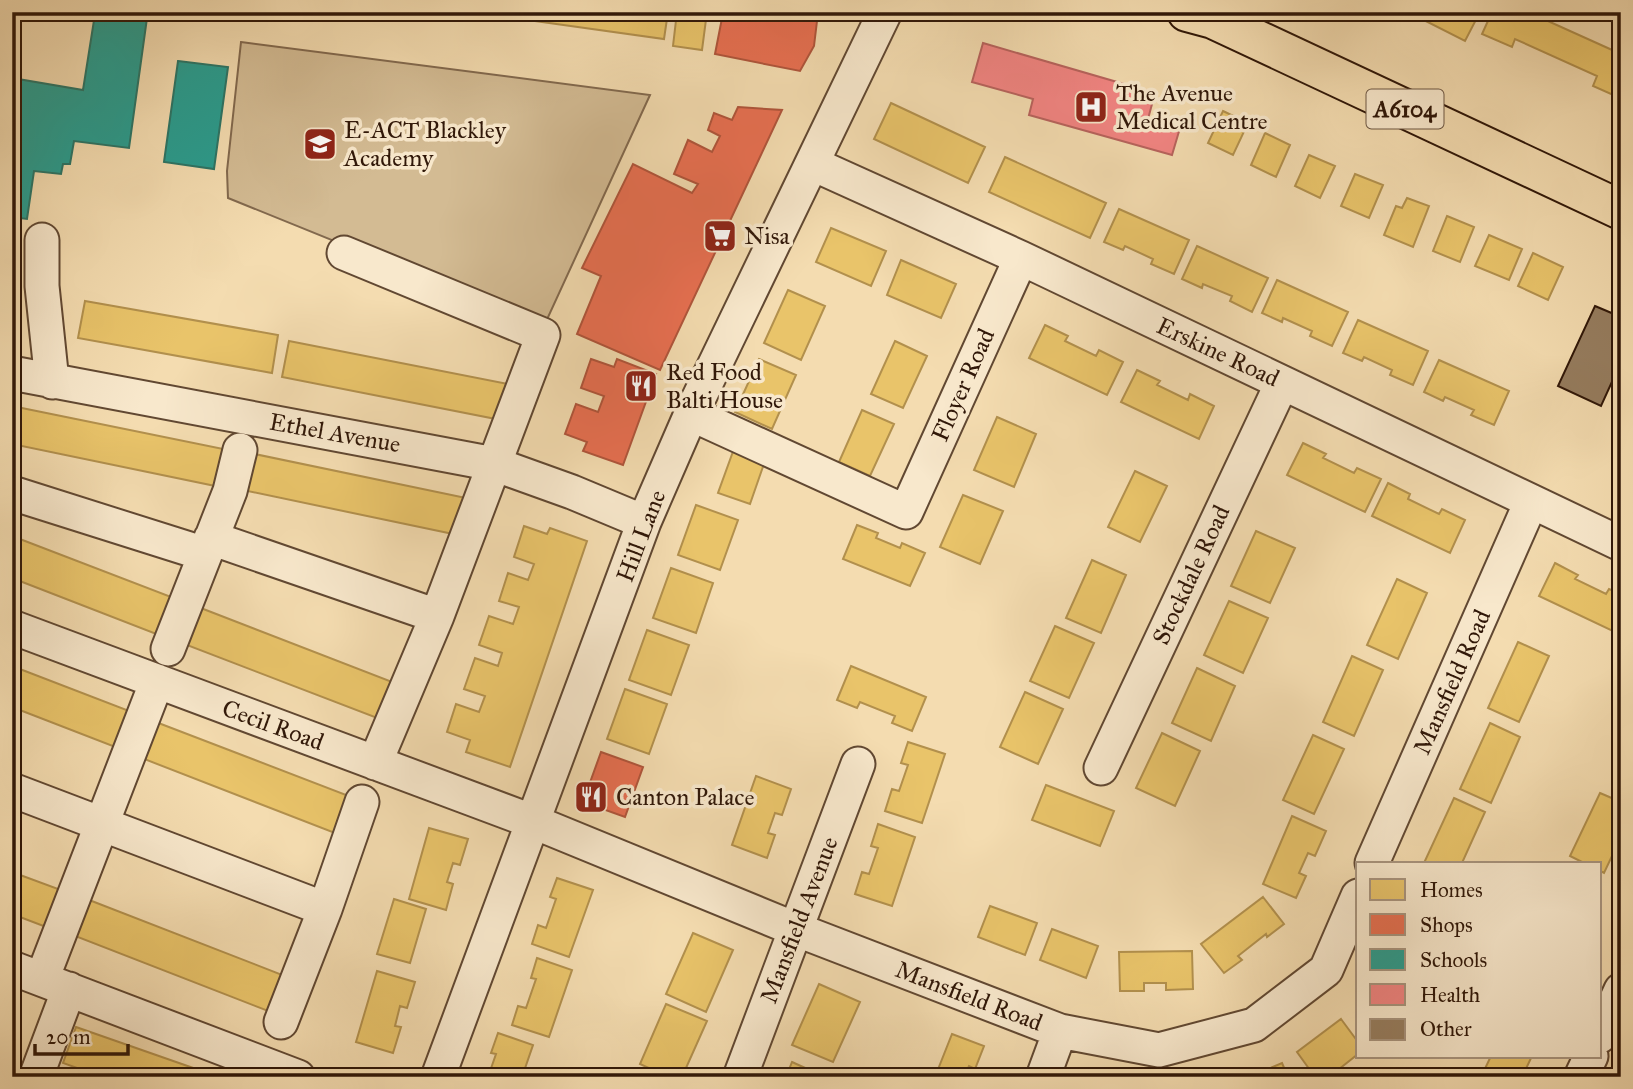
<svg xmlns="http://www.w3.org/2000/svg" width="1633" height="1089" viewBox="0 0 1633 1089" font-family="'IM FELL Great Primer',serif">
<style>
.green{fill:#d3bb93;stroke:#82694e;stroke-width:2}
.homes{fill:#e9c46a;stroke:#b2904d;stroke-width:2}
.shops{fill:#e76f51;stroke:#b0553b;stroke-width:2}
.schools{fill:#2a9d8f;stroke:#2c7566;stroke-width:2}
.health{fill:#f28482;stroke:#b8635d;stroke-width:2}
.building{fill:#967d5f;stroke:#301708;stroke-width:2}
.lines{fill:none;stroke-linecap:round;stroke-linejoin:round}
.minor-casing{stroke:#614832;stroke-width:37}
.major-casing{stroke:#301708;stroke-width:42}
.minor{stroke:#f8e8cc;stroke-width:33}
.major{stroke:#f4dcb0;stroke-width:38}
.labels{text-anchor:middle;stroke-width:7;stroke-linejoin:round;paint-order:stroke}
.shield{fill:#f8e8cc;stroke:#6c5643;stroke-width:2}
.shield-label{font-size:23px;font-weight:bold;fill:#301708}
.poi-label{font-size:24px;fill:#301708;stroke:#f8e8cc;text-anchor:start}
.street-label{font-size:24px;fill:#301708;stroke:#f8e8cc}
</style>
<rect width="100%" height="100%" fill="#f4dcb0"/>
<filter id="stains"><feTurbulence type="fractalNoise" baseFrequency=".00286" numOctaves="4"/><feColorMatrix values="0 0 0 0 .2 0 0 0 0 .09 0 0 0 0 .02 0 0 0 .5 -.17"/></filter>
<radialGradient id="worn" r=".72"><stop offset=".6" stop-color="#630" stop-opacity="0"/><stop offset="1" stop-color="#630" stop-opacity=".3"/></radialGradient>
<path class="green" d="M241,42L650,95L544,326L228,198L227,171Z"/>
<path class="homes" d="M471,12H668L664,39Z
M677,12H707L702,50L673,46Z
M1408,12H1480L1465,41Z
M1492,12H1528L1621,54L1620,98L1593,86L1597,76L1515,39L1512,47L1482,34Z
M891,103L985,147L968,183L874,139Z
M1223,111L1248,123L1233,155L1208,143Z
M1265,133L1290,145L1276,177L1251,165Z
M1309,155L1335,166L1320,198L1295,186Z
M1005,157L1106,203L1090,238L989,192Z
M1355,174L1383,185L1369,218L1341,206Z
M1407,198L1429,206L1413,247L1384,235L1396,206L1402,208Z
M1119,209L1189,240L1174,274L1151,264L1153,259L1125,246L1123,250L1104,242Z
M1447,216L1474,227L1460,262L1433,251Z
M831,228L886,251L871,286L816,262Z
M1489,235L1522,249L1509,280L1475,266Z
M1197,246L1268,278L1252,312L1230,301L1232,296L1203,284L1202,288L1182,279Z
M1533,253L1563,267L1548,300L1518,286Z
M901,260L956,284L941,318L887,295Z
M1277,280L1348,312L1332,346L1310,336L1312,331L1283,318L1282,322L1262,313Z
M788,290L825,306L801,360L764,343Z
M85,301L278,335L272,373L78,338Z
M1358,320L1428,351L1413,385L1390,375L1392,370L1364,357L1362,361L1343,353Z
M1045,325L1068,336L1065,341L1096,356L1099,350L1123,362L1107,395L1029,358Z
M289,341L508,384L501,420L282,377Z
M895,341L927,356L903,408L871,394Z
M759,359L796,375L772,429L735,412Z
M1439,360L1509,391L1494,425L1471,415L1474,410L1445,397L1443,401L1424,392Z
M1137,370L1160,381L1157,385L1188,400L1190,394L1214,406L1199,439L1121,402Z
M12,406L233,451L225,488L12,444Z
M862,410L894,424L870,476L839,462Z
M997,417L1036,434L1014,487L974,470Z
M1303,443L1326,454L1323,458L1354,473L1357,468L1381,479L1365,512L1287,475Z
M735,446L766,458L750,504L718,493Z
M245,452L466,498L458,535L238,489Z
M1135,471L1167,486L1140,542L1108,527Z
M1388,483L1410,494L1408,499L1439,514L1442,509L1465,520L1450,553L1372,516Z
M963,495L1003,511L980,564L940,547Z
M696,505L738,520L720,570L678,555Z
M857,525L878,533L876,538L900,548L902,543L925,553L910,586L843,559Z
M524,526L547,534L550,528L587,541L510,767L466,752L470,740L447,732L456,704L479,712L485,696L464,689L475,658L498,666L502,653L479,645L489,616L513,624L519,607L499,601L508,573L528,580L534,564L514,557Z
M1256,531L1295,548L1270,603L1231,586Z
M12,536L179,600L164,637L12,578Z
M1092,560L1126,575L1101,633L1066,618Z
M1555,563L1578,575L1575,579L1606,594L1609,589L1621,594V625L1617,633L1539,596Z
M671,568L713,583L696,633L653,618Z
M1397,579L1427,593L1398,659L1367,645Z
M1229,601L1268,618L1243,673L1204,655Z
M193,605L400,685L385,721L179,642Z
M1055,626L1094,643L1069,698L1030,681Z
M647,630L689,645L671,695L629,680Z
M1518,642L1549,656L1519,722L1488,708Z
M1352,656L1383,670L1354,736L1323,722Z
M12,666L137,714L123,750L12,707Z
M851,666L926,697L912,731L892,723L895,716L860,702L857,708L837,700Z
M1197,668L1235,686L1211,741L1172,723Z
M625,689L667,704L649,754L607,739Z
M1025,692L1063,709L1038,764L1000,747Z
M148,719L354,798L340,835L134,755Z
M1490,723L1520,737L1491,803L1460,789Z
M1162,733L1200,751L1175,806L1136,788Z
M1313,735L1344,749L1314,814L1283,800Z
M908,742L945,754L922,823L885,811L892,789L899,791L908,765L901,763Z
M756,776L791,789L782,815L775,813L768,833L775,835L767,858L732,845Z
M1046,785L1114,811L1100,846L1032,820Z
M1600,793L1621,802V837L1604,873L1600,871V863H1584L1570,856Z
M1454,798L1485,812L1462,863H1424Z
M1292,816L1326,831L1315,856L1308,853L1299,873L1306,876L1296,898L1263,884Z
M878,824L915,837L892,906L855,894L862,872L869,874L878,848L871,846Z
M429,828L468,839L460,865L453,863L447,882L453,884L446,910L409,899Z
M12,872L69,893L54,930L12,914Z
M557,878L593,890L569,957L532,944L538,925L546,928L556,899L550,897Z
M1263,897L1284,924L1267,937L1266,934L1238,956L1242,960L1224,973L1201,944Z
M84,898L290,978L276,1014L70,934Z
M394,899L426,909L410,963L377,954Z
M990,906L1037,923L1025,955L978,937Z
M1052,929L1098,946L1086,978L1040,960Z
M693,933L733,950L706,1012L666,994Z
M1192,951L1193,989L1166,990V983H1144V991H1120L1119,952Z
M537,958L572,970L549,1037L512,1025L518,1006L526,1008L536,979L531,978Z
M377,971L415,982L407,1008L400,1006L395,1026L401,1027L393,1053L356,1042Z
M819,984L860,1002L833,1062L792,1045Z
M666,1004L707,1021L682,1077H668L640,1064Z
M1341,1019L1358,1042V1054L1329,1077H1315L1297,1052Z
M76,1027L219,1077H102L63,1063Z
M498,1033L533,1045L522,1077H488L496,1054L491,1053Z
M952,1034L984,1046L975,1069L969,1066L964,1077H935Z
M1491,1056H1532L1522,1077H1481Z
M792,1062L825,1077H786Z
M1282,1063L1288,1077H1249Z"/>
<path class="shops" d="M723,13L817,21L814,46L800,71L715,54Z
M738,107L782,110L660,370L577,334L601,276L582,268L633,164L692,193L698,184L674,174L688,140L712,152L720,136L708,130L714,113L732,120Z
M591,359L614,367L617,359L656,374L623,465L583,451L587,442L565,434L576,404L598,412L604,396L581,388Z
M601,752L643,767L625,817L583,802Z"/>
<path class="schools" d="M81,12H130V16L147,18L129,148L74,141L70,164H63L61,174L34,171L27,219L12,217V78L83,90L95,14Z
M178,61L228,67L214,169L164,162Z"/>
<path class="health" d="M983,43L1155,93L1148,119L1180,128L1172,155L1029,115L1033,99L972,82Z"/>
<path class="building" d="M1595,306L1621,317V362L1601,406L1558,386Z"/>
<g class="lines">
<defs>
<path id="minor" d="M813,164L1021,258L1621,544
M42,240V286L52,382
M344,253L543,335L437,616L375,763
M17,374L494,464L572,492L644,522
M691,414L906,512L1021,258
M12,493L205,554
M211,538L437,616
M12,627L534,822L795,929L1060,1031L1159,1050L1254,1025L1326,970L1358,896
M168,649L230,491L240,450
M1101,768L1282,383
M12,790L325,909
M1372,863L1531,502
M12,968L298,1077
M42,979L157,681
M281,1022L325,909L362,802
M1600,1036L1621,990
M36,1077L69,989
M438,1077L644,522L691,414L885,12
M740,1077L858,764
M1043,1077L1060,1031
M1581,1077L1591,1056"/>
<path id="major" d="M1187,12L1213,19L1621,210"/>
</defs>
<use href="#minor" class="minor-casing"/>
<use href="#major" class="major-casing"/>
<use href="#minor" class="minor"/>
<use href="#major" class="major"/>
</g>
<defs>
<symbol id="hospital-square" viewBox="-11 -11 22 22"><rect x="-9" y="-9" width="18" height="18" rx="4" fill="#8f2418" stroke="#f8e8cc"/><path d="M-5-5h3v3.5h4V-5h3V5h-3V1.5h-4V5h-3Z" fill="#fff"/></symbol>
<symbol id="school-square" viewBox="-11 -11 22 22"><rect x="-9" y="-9" width="18" height="18" rx="4" fill="#8f2418" stroke="#f8e8cc"/><path d="M0-5L7-2L0 1L-7-2ZM-4 1L0 2.5L4 1V4Q0 6-4 4Z" fill="#fff"/></symbol>
<symbol id="supermarket-square" viewBox="-11 -11 22 22"><rect x="-9" y="-9" width="18" height="18" rx="4" fill="#8f2418" stroke="#f8e8cc"/><path d="M-6-5.5h2.5l.6 2H6L4.5 2H-2.5L-4.4-4H-6ZM-1.5 3.2a1.3 1.3 0 1 0 .1 0ZM3 3.2a1.3 1.3 0 1 0 .1 0Z" fill="#fff"/></symbol>
<symbol id="restaurant-square" viewBox="-11 -11 22 22"><rect x="-9" y="-9" width="18" height="18" rx="4" fill="#8f2418" stroke="#f8e8cc"/><path d="M-5-6h1v4h1v-4h1v4h1v-4h1v5L-1.5 .5V6h-2V.5L-5-1ZM5-6V6H3V1.5H1.5Q1.5-4 5-6Z" fill="#fff"/></symbol>
</defs>
<g fill-rule="evenodd">
<use href="#hospital-square" x="1072" y="88" width="38" height="38"/>
<use href="#school-square" x="301" y="125" width="38" height="38"/>
<use href="#supermarket-square" x="701" y="217" width="38" height="38"/>
<use href="#restaurant-square" x="622" y="367" width="38" height="38"/>
<use href="#restaurant-square" x="572" y="778" width="38" height="38"/>
</g>
<g class="labels">
<rect class="shield" x="1366.5" y="89.5" width="77" height="39" rx="5"/>
<g class="shield-label">
<text x="1405" y="117">A6104</text>
</g>
<g class="poi-label">
<text x="1116" y="101">The Avenue<tspan x="1116" dy="28">Medical Centre</tspan></text>
<text x="344" y="138">E-ACT Blackley<tspan x="344" dy="28">Academy</tspan></text>
<text x="744" y="244">Nisa</text>
<text x="666" y="380">Red Food<tspan x="666" dy="28">Balti House</tspan></text>
<text x="616" y="805">Canton Palace</text>
</g>
<g class="street-label">
<text transform="translate(1218 352) rotate(25)" y="8">Erskine Road</text>
<text transform="translate(963 385) rotate(-66)" y="8">Floyer Road</text>
<text transform="translate(335 433) rotate(10)" y="8">Ethel Avenue</text>
<text transform="translate(641 536) rotate(-69)" y="8">Hill Lane</text>
<text transform="translate(1191 575) rotate(-65)" y="8">Stockdale Road</text>
<text transform="translate(1452 682) rotate(-66)" y="8">Mansfield Road</text>
<text transform="translate(273 725) rotate(20)" y="8">Cecil Road</text>
<text transform="translate(799 920) rotate(-69)" y="8">Mansfield Avenue</text>
<text transform="translate(969 996) rotate(21)" y="8">Mansfield Road</text>
</g>
</g>
<rect width="1633" height="1089" fill="none" stroke="#f4dcb0" stroke-width="42"/>
<rect x="14" y="14" width="1605" height="1061" fill="none" stroke="#301708" stroke-width="3.5"/>
<rect x="21" y="21" width="1591" height="1047" fill="none" stroke="#301708" stroke-width="2"/>
<rect x="1356" y="862" width="245" height="196" fill="#f8e8cc" stroke="#a8947e" stroke-width="2"/>
<rect x="1370" y="879" width="35" height="21" fill="#e9c46a" stroke="#a8947e" stroke-width="2"/>
<text x="1420" y="897" font-size="21" fill="#301708">Homes</text>
<rect x="1370" y="914" width="35" height="21" fill="#e76f51" stroke="#a8947e" stroke-width="2"/>
<text x="1420" y="932" font-size="21" fill="#301708">Shops</text>
<rect x="1370" y="949" width="35" height="21" fill="#2a9d8f" stroke="#a8947e" stroke-width="2"/>
<text x="1420" y="967" font-size="21" fill="#301708">Schools</text>
<rect x="1370" y="984" width="35" height="21" fill="#f28482" stroke="#a8947e" stroke-width="2"/>
<text x="1420" y="1002" font-size="21" fill="#301708">Health</text>
<rect x="1370" y="1019" width="35" height="21" fill="#967d5f" stroke="#a8947e" stroke-width="2"/>
<text x="1420" y="1036" font-size="21" fill="#301708">Other</text>
<path d="M35 1044v10h93v-10" fill="none" stroke="#301708" stroke-width="3.5"/>
<text x="46" y="1044" font-size="21" fill="#301708" stroke="#f8e8cc" stroke-width="5" paint-order="stroke">20 m</text>
<rect width="100%" height="100%" filter="url(#stains)"/>
<rect width="100%" height="100%" fill="url(#worn)"/>
</svg>
